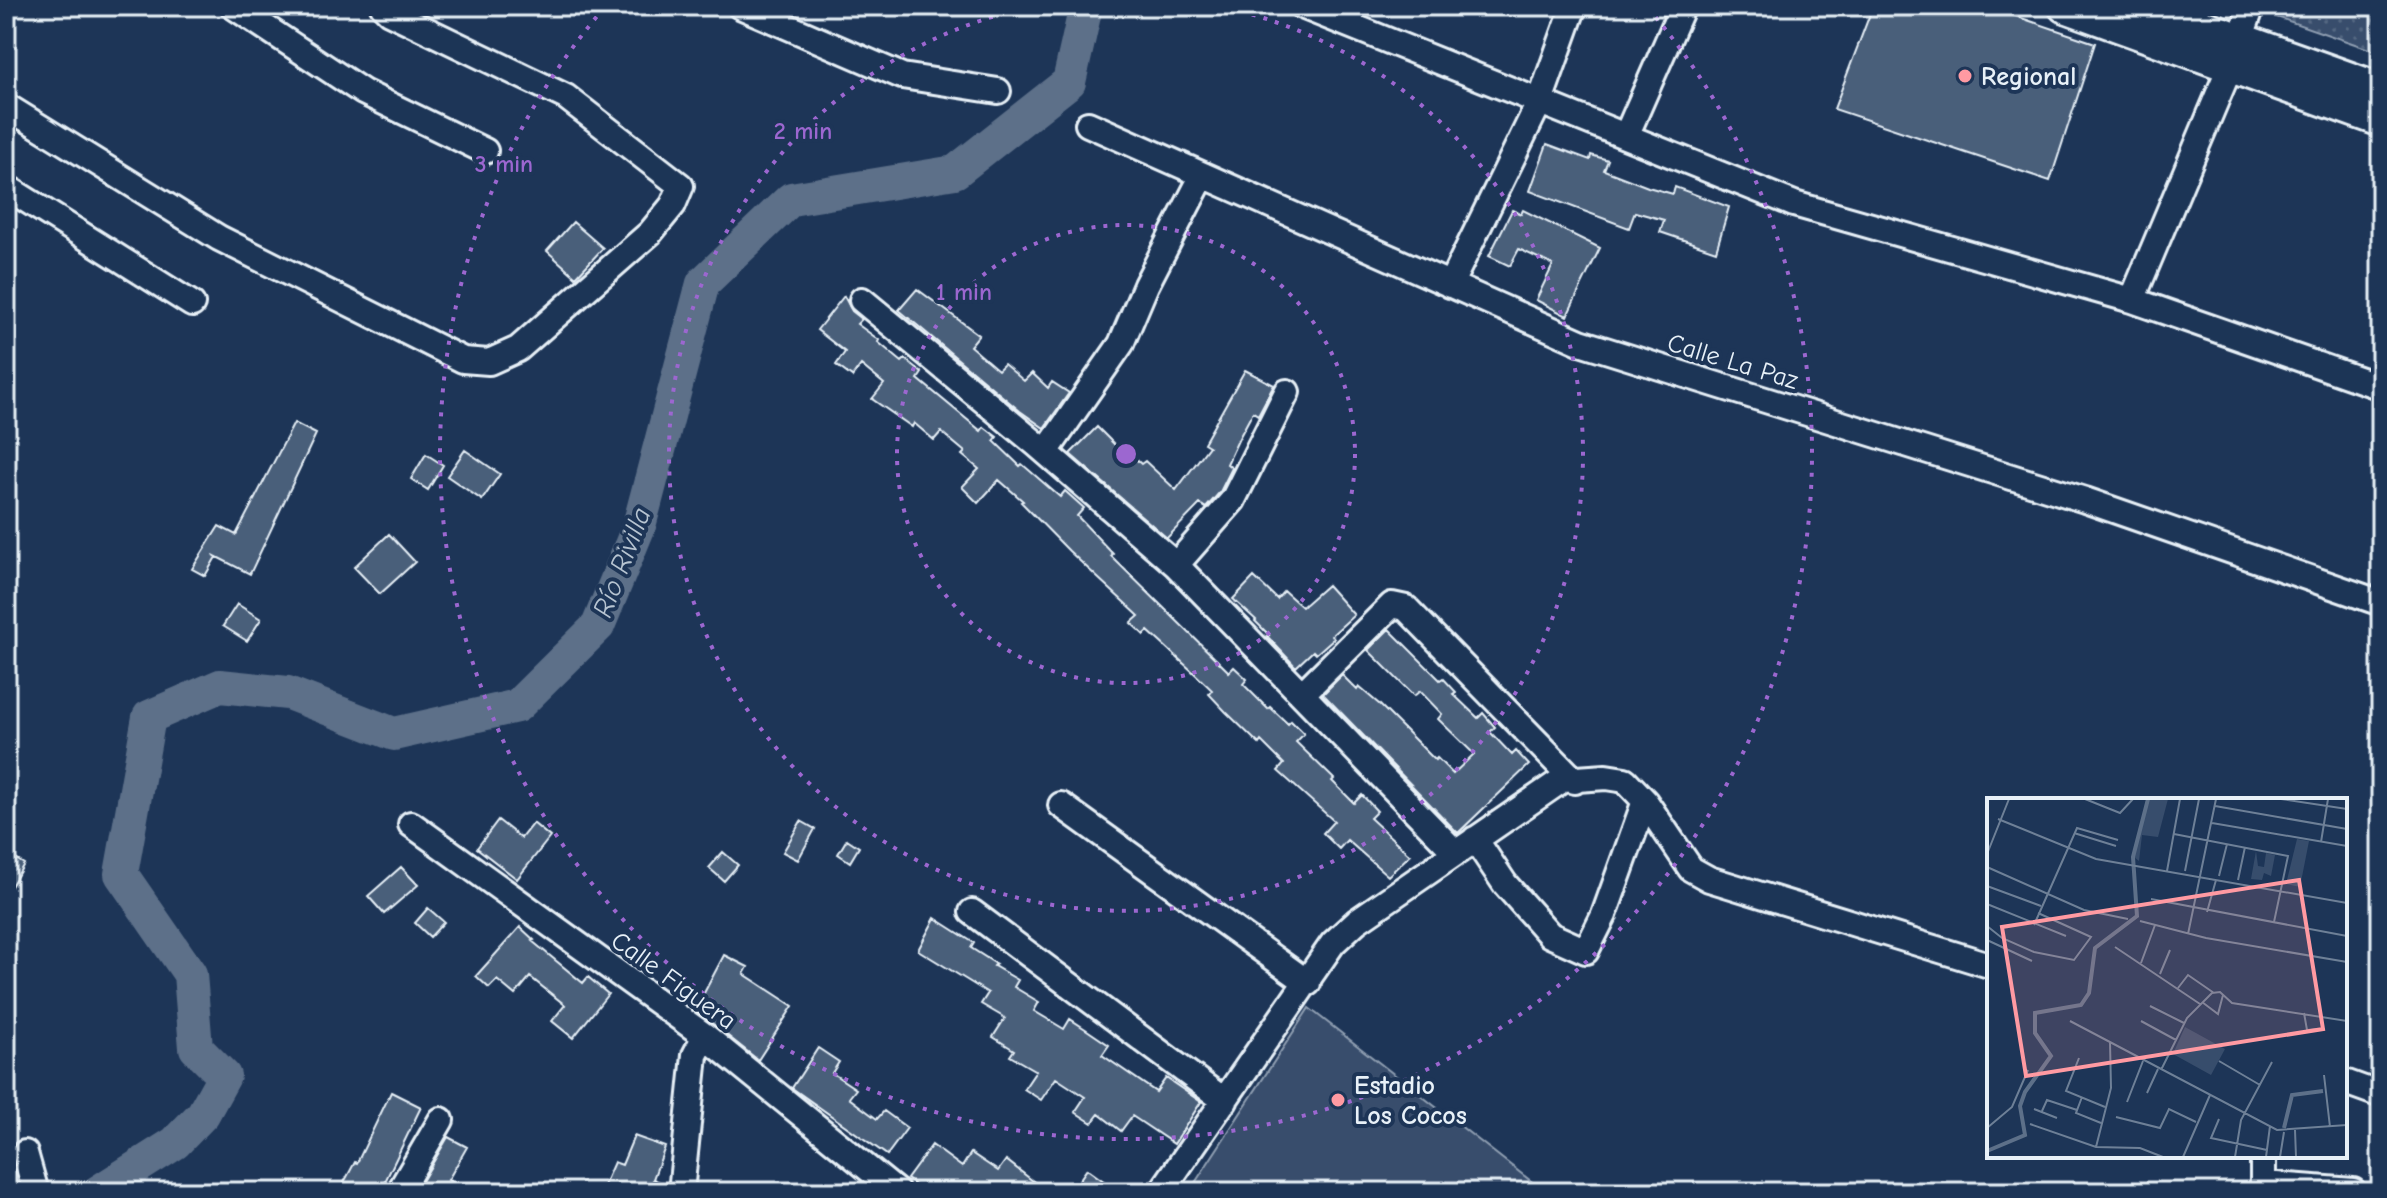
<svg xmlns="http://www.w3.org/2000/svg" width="2387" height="1198" viewBox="0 0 2387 1198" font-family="'Comic Neue',sans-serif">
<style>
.grass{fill:url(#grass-dots);stroke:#909fb2;stroke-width:2}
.green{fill:#374d6c;stroke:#909fb2;stroke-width:2}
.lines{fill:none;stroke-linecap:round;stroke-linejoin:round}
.river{stroke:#5d7089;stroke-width:34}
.building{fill:#495e7a;stroke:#e8f1f8;stroke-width:2}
.minor-casing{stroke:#e8f1f8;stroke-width:30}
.secondary-casing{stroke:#e8f1f8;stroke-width:38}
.minor{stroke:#1d3557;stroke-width:24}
.secondary{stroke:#1d3557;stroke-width:32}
.ring{fill:none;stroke:#9c67d0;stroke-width:4;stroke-dasharray:4 8}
.poi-dot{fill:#ff9aa2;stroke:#1d3557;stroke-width:3}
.labels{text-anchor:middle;stroke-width:8;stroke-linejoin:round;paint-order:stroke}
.poi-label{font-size:26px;font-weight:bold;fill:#e8f1f8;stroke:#1d3557;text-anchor:start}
.street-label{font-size:26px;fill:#e8f1f8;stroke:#1d3557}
.water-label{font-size:28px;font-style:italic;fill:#b7c4d1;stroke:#1d3557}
.inset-river{fill:none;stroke:#5d7089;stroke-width:4}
.inset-road{fill:none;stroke:#6e8097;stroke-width:2}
.view{fill:#ff9aa2;fill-opacity:0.15;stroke:#ff9aa2;stroke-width:4}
.inset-edge{fill:none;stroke:#e8f1f8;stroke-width:4}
.centre{fill:#9c67d0;stroke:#1d3557;stroke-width:4}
.ring-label{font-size:24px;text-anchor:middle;font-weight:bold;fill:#9c67d0;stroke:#1d3557;stroke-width:8;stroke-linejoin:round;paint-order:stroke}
</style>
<defs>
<pattern id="grass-dots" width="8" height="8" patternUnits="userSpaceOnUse" patternTransform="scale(2)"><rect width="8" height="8" fill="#374d6c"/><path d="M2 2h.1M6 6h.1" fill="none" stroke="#546782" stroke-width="1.8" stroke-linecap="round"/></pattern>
</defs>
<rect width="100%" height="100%" fill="#1d3557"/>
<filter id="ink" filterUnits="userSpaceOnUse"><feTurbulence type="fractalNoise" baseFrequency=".0125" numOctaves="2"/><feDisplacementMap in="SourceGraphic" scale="16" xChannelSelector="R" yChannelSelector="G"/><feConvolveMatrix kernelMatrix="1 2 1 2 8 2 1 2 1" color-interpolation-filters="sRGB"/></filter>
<g filter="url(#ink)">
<path class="grass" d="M2277,6H2381V53L2274,16Z"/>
<path class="green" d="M1309,1008L1545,1192H1189Z"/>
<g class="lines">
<path class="river" d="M98,1192L175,1143L203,1114L224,1076L196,1048L190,974L121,874L149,717L220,686L288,693L394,734L517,706L598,626L639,526L703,283L791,199L955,172L1069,82L1086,6"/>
</g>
<path class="building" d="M1873,6H1986L2095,43L2050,181L1834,109Z
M1547,144L1590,160L1591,155L1608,160L1604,170L1648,187L1673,194L1675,187L1729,207L1716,251L1660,232L1664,220L1635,212L1629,228L1530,191Z
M1512,210L1521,214L1523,210L1600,248L1567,316L1536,300L1553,265L1519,249L1510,266L1489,256Z
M573,222L603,248L576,277L547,251Z
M917,289L979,335L970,346L998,370L1004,364L1024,381L1032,373L1048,388L1052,382L1069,393L1044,428L1020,411L899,310Z
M844,296L852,311L862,319L857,324L879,340L878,342L902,362L905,359L922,373L918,379L981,431L984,427L997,437L994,441L1020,466L1022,464L1060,497L1065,491L1084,508L1077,516L1113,554L1111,556L1229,672L1234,667L1247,679L1243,684L1268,709L1270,707L1288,724L1291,721L1304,734L1296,742L1334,779L1332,781L1354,803L1362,795L1377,811L1370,818L1410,855L1388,876L1347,840L1339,849L1323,833L1334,821L1278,771L1284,764L1261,741L1259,744L1226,712L1209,694L1212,690L1193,672L1148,631L1144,635L1131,623L1139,616L1069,551L1021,502L1023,501L999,480L978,503L962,487L979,469L962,455L965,452L941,432L934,440L914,423L912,427L872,399L884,384L861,365L852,377L836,365L845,352L817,330Z
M1245,370L1274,385L1258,415L1253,412L1239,438L1227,464L1232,468L1220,492L1206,508L1200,504L1167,538L1070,454L1097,427L1117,447L1120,444L1141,464L1145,461L1176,490L1209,446L1204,443Z
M294,423L316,434L250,574L213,555L216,557L205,576L192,569L219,526L236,535Z
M465,450L500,474L482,500L447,476Z
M426,454L443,465L428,490L411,479Z
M389,534L415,562L380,594L354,567Z
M1254,577L1277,599L1284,591L1302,607L1327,585L1354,615L1332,635L1334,638L1316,654L1313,651L1296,667L1267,636L1269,635L1255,621L1256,620L1233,599Z
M237,604L261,619L247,641L223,626Z
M1389,629L1440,680L1443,678L1456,692L1453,694L1478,718L1483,713L1495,727L1490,732L1512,755L1516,751L1529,765L1458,833L1323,694L1342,675L1357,690L1359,687L1379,704L1435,760L1437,758L1453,774L1474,754L1438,719L1442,714L1420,691L1414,696L1368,650Z
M498,820L521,838L533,823L550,837L517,879L477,848Z
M801,821L815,829L798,860L783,852Z
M847,839L859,847L850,862L838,854Z
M723,852L738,865L724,881L709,868Z
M6,853L24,864L6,895Z
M401,867L418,885L384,914L368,896Z
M428,908L444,922L430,937L415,923Z
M935,918L974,943L971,948L996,964L994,966L1018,980L1014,987L1039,1002L1034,1011L1064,1029L1070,1019L1087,1030L1109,1045L1102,1055L1156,1092L1166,1078L1201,1102L1174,1144L1132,1116L1121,1131L1099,1114L1092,1123L1075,1112L1085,1097L1056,1078L1041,1100L1024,1089L1036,1071L1010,1056L1014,1050L993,1037L1005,1018L981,1004L988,993L918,950Z
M520,927L534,940L532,941L583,983L588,977L608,994L573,1038L552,1021L565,1005L530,977L515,995L497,980L489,988L476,976Z
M724,955L748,967L744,974L793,1006L758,1060L695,1010Z
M818,1048L839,1062L832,1073L856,1089L849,1098L877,1119L884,1111L907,1128L887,1155L792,1088Z
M391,1092L421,1107L380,1192H349L341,1188L355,1162L357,1163Z
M634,1136L665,1147L653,1179L667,1185L666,1192H614L603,1187L614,1162L622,1165Z
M448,1137L467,1147L448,1180L470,1192H425L418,1188Z
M932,1145L962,1167L971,1153L998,1171L1006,1160L1047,1192H925L907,1179Z
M1087,1169L1119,1192H1071Z"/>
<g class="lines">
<defs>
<path id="minor" d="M233,6L363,92L485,151
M740,6L902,76L998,91
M1302,6L1794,204L2132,300L2381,387
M6,106L219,238L463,360L489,362L518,349L650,233L673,205L681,186L566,97L389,12L383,6
M1088,124L1580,342L2085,500L2381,603
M1626,136L1683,6
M6,187L192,304
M1450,285L1540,101L1574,6
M862,300L1035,443L1176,565L1455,852
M2132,300L2230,67L2252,6
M1046,452L1121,344L1146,285L1203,175
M1176,565L1233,500L1287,392
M1303,693L1392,605L1406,608L1575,781
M1061,805L1308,983
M411,824L705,1036L897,1192
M1475,839L1505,884L1550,935L1586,951L1604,915L1645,801
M972,912L1225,1101
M2345,1082L2381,1095
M25,1153L36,1192
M2263,1156V1184L2353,1191
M399,1192L441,1120
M681,1192L695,1055L705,1036
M1161,1192L1333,943L1357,921L1562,780L1606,777L1625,780L1645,801L1691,869L1709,879L1989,965"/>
<path id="secondary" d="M2065,6L2381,120
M2145,6L2381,90"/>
</defs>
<use href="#minor" class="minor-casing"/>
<use href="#secondary" class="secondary-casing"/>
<use href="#minor" class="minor"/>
<use href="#secondary" class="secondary"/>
</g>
</g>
<g class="ring">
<circle cx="1126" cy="454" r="229"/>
<path d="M1217 6A457 457 0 1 1 1035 6"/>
<path d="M1648 8A686 686 0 1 1 604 8"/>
</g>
<g class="poi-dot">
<circle cx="1965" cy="76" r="8"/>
<circle cx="1338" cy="1100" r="8"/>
</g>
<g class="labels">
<g class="poi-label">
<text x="1981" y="85">Regional</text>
<text x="1354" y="1094">Estadio<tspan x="1354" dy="30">Los Cocos</tspan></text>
</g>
<g class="street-label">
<text transform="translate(1733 361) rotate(17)" y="9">Calle La Paz</text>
<text transform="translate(674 980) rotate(36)" y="9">Calle Figuera</text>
</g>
<g class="water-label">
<text transform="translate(621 562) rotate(-69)" y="10">Río Rivilla</text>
</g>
</g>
<g transform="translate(1987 798)">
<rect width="360" height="360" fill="#1d3557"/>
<path d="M310,41L322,43L313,89L299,86ZM269,53L271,68L277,69L279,55L288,57L284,78L277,75L275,82L264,81Z" fill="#374d6c"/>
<path d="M162,1H181L171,39L155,37L152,63L147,59Z" fill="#374d6c"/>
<path d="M198,229L238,251L224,277L186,256Z" fill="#374d6c"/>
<path class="inset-river" d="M297,330L305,297L336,293M0,353L38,337L33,308L38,294L64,258L48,235V215L94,207L102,195L108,150L150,118L146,59L161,1"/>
<path class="inset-road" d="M98,1L133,15L146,1M294,1L360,11M228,8L360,31M11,21L109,61L360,105M225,25L360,48M87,35L129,48M187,36L301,58L287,124M334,44L341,1M0,56L22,1M0,69L97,112L141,121M180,73L193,1M198,73L212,1M232,78L240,46M251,82L258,49M0,88L54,108M164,101L360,138M0,106L79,138M220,114L229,82M153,123L219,140L360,164M47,127L90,30L131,42M0,128L15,140L47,154L87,162L104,139L51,115M201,136L229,1M0,142L45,163M128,149L213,206M154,165L168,127M173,176L183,152M191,190L201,177L227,195M215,204L231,216L236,197M163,208L197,225M317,215L320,232L332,231M83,223L290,332L360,327M154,223L189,242M92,260L79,293L118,309M232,263L273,287M174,272L200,220L225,195L233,194L245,205L360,223M337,277L343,329M160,295L171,271M95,299L89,315L114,325M140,304L156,263M47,311L70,320M55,313L60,302L90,312M129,319L173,330L182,311L209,324M232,321L224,340L280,352M43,326L109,349L153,350L176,359M0,330L25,309L41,272M308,332L309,359M109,349L124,290L123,244M196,359L223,297M248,359L254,322L285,264M279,359L283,328M293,359L297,334"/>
<path class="view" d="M312,82L336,231L39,278L15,129Z"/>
<rect width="360" height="360" class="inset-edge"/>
</g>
<circle cx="1126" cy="454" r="12" class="centre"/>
<g class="ring-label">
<text x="803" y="139">2 min</text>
<text x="504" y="172">3 min</text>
<text x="964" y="300">1 min</text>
</g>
<rect width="2387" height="1198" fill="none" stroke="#1d3557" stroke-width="32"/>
<rect x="16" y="16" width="2355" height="1166" fill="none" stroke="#e8f1f8" stroke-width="3" filter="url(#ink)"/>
</svg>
